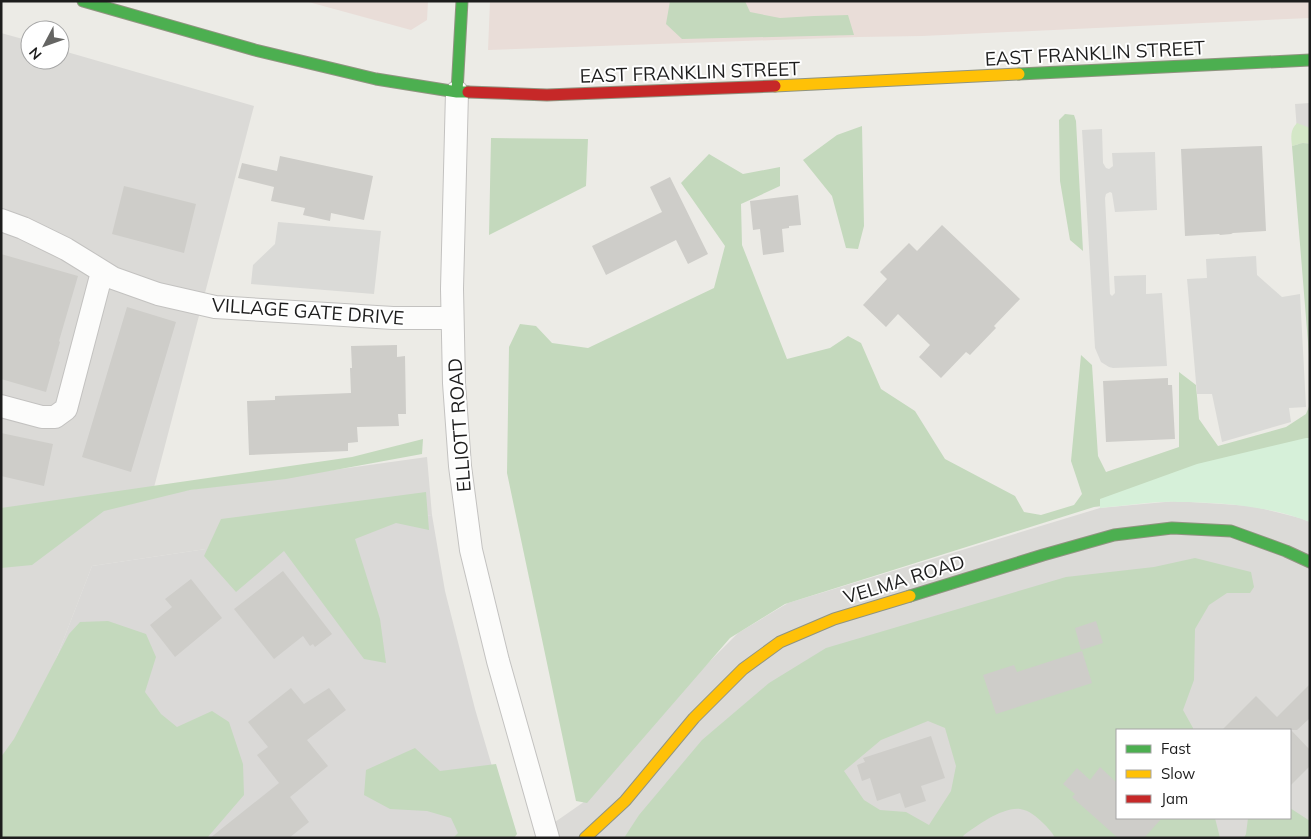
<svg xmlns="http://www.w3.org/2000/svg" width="1311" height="839" viewBox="0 0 1311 839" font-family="Mulish,sans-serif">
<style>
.residential{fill:#dbdad7;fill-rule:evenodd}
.commercial{fill:#e9ddd8}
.religious{fill:#dad9d7}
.grass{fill:#d4e7c7}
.forest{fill:#c4d9bd;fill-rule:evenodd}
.park{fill:#d6f0d9}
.parking{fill:#dadad7}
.building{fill:#cecdc9}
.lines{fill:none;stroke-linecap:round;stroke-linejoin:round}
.street-casing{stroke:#c3c2c0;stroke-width:24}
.fast-casing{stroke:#909480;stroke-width:13}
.slow-casing{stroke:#909480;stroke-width:13}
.jam-casing{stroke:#909480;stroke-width:13}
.street{stroke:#fcfcfb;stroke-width:22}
.fast{stroke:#4caf50;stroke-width:11}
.slow{stroke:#ffc107;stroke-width:11}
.jam{stroke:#c62828;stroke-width:11}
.labels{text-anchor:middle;stroke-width:4;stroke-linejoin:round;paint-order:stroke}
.street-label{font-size:19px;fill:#1d1d1d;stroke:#fff}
</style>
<rect width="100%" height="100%" fill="#ecebe6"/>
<path class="residential" d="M1,33L30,41V60H60V50L254,106L152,495L427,457L432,515L92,566L11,775L1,780Z
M1310,103V308L1295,104Z
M1176,501L1252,506L1300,518L1310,522V838H532L591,797L690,681L738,633L788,603L1100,508ZM1117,730H1290V818H1117Z"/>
<path class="commercial" d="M305,1H428L427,20L411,30Z
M490,1H1310V18L922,36L859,37L488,50Z"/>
<path class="religious" d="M432,515L445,591L475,709L510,827L511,838H1L11,775L92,566Z"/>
<path class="grass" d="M1297,123L1310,128V144L1303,143L1292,146C1291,137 1290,130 1297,123Z"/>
<path class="forest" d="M670,1H745L750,12L780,18L814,16L848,15L854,35L682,39L666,24Z
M1065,114L1074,115L1076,121L1083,251L1070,240L1060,181L1059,120Z
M862,126L864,226L858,249L846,248L832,196L803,160L837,135Z
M491,138L588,139L586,186L489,235Z
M1303,143L1310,144V367L1292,146Z
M709,154L743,174L780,167V186L741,204L742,245L787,359L830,348L848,336L861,343L881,389L915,411L945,459L1015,496L1024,512L1041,515L1074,505L1082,494L1071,461L1081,355L1092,365L1098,456L1106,472L1179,447V372L1196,385L1199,419L1218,446L1286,427L1306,414L1310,404V517L1252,498L1176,497L1094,507L785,604L730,638L587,803L576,801L507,473L509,347L520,324L536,326L552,343L588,348L714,288L725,246L681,183Z
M423,439L422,454L286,479L190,490L104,511L32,565L1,568V508L352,457Z
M426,492L429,530L396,523L355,539L380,619L386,663L364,659L284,551L236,592L204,556L221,519Z
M1195,558L1251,572L1254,587L1250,593H1227L1209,605L1195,629L1194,680L1183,710L1193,728V730H1117V818H1215L1220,838H1055C1052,832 1048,828 1043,823C1037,817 1029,810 1020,809C1002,807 977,826 964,835L962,838H624L639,815L702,740L769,683L826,648L1066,577L1154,567ZM928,721L945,728L956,766L951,791L929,825L906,812L880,810L864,800L844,771L881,740Z
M108,621L146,634L156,657L145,692L161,714L177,727L212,711L229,722L243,764L244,795L207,838H1V757L14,739L69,634L80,622Z
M415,748L440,771L496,764L517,834L514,838H453L458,833L451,818L427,811L390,809L364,795L366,770Z
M1290,808L1310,821V838H1244L1246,834L1248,818H1290Z"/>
<path class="park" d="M1306,438H1310V522C1268,506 1222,502 1177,502C1153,501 1125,506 1100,508V499L1197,464Z"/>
<path class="parking" d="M1102,129L1103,163L1106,168L1109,169L1113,166L1112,153L1155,152L1157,210L1115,212L1112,193L1110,192L1106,194L1105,198L1110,294L1112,296L1115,293L1114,276L1146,275V294L1162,293L1167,366L1113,368L1109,367L1101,362L1095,348L1082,130Z
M278,222L381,231L374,294L251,284L253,265L275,244Z
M1256,256L1257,275L1282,297L1300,294L1306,407L1289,408L1291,422L1222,442L1212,394H1197L1187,279L1207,278L1206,259Z"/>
<path class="building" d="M1262,146L1266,231L1233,233L1231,234L1220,235L1219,234L1185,236L1181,149Z
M280,156L373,176L364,220L331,213L330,221L303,215L305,208L271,201L274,187L238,178L242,163L277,171Z
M670,177L708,254L688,264L676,240L606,275L592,246L662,212L650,187Z
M124,186L196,204L184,253L112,234Z
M798,195L801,225L789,226V228L782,229L784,252L763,255L760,229L753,230L750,201Z
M942,225L1020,299L994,326L996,328L970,355L966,352L941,378L919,357L930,345L898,314L886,327L863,305L887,279L880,272L909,243L917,251Z
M1,254L78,276L59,341L60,342L46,392L1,379Z
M127,307L176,322L131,472L82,457Z
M397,345V357L405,356L406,414H398L399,426L357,427L358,442L348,443V451L249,455L247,401L275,400V396L351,393L350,368H352L351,346Z
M1168,378V385H1172L1175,439L1106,442L1103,381Z
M1,433L53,444L44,486L1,476Z
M283,571L332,634L315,647L313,644L310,646L303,636L274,659L234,609Z
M191,579L222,618L175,657L150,625L172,607L165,599Z
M1096,621L1103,643L1081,650L1075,628Z
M1082,651L1092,683L996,714L983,675L1014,665L1017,672Z
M1310,684V718L1297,730H1291L1310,750V766L1290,786V730H1222L1256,696L1277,717Z
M291,688L304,704L329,688L346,710L307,740L328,766L290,797L309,822L289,838H210L279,783L257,755L268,747L248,722Z
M931,736L945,778L921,786L926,801L905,808L900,793L877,801L870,778L862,781L857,765L865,762L863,758Z
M1100,767L1117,783V818H1162L1144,838H1118L1072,797L1075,794L1063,784L1077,768L1090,780Z"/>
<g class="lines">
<defs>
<path id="street" d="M457,92L452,289L454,383L460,466L471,550L498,661L548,838
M1,220L23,228L66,249L113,278L158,294L215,307L393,318H452
M1,406L42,417H55L66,409L102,272"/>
<path id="fast" d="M83,1L255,50L376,79L457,92H468
M1019,74L1310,60
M457,92L462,1
M910,596L1043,555L1114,535L1172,528L1231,531L1286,551L1310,562"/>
<path id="slow" d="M775,86L1019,74
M585,838L625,801L694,718L743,669L780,642L834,619L910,596"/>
<path id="jam" d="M468,92L547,95L775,86"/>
</defs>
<use href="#street" class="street-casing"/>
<use href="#fast" class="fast-casing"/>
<use href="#slow" class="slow-casing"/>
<use href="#jam" class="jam-casing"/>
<use href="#street" class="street"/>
<use href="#fast" class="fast"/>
<use href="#slow" class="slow"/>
<use href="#jam" class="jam"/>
</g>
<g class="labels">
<g class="street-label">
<text transform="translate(1095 53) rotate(-3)" y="7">EAST FRANKLIN STREET</text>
<text transform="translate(690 72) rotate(-2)" y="7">EAST FRANKLIN STREET</text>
<text transform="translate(308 311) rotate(4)" y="7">VILLAGE GATE DRIVE</text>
<text transform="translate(459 425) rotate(-94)" y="7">ELLIOTT ROAD</text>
<text transform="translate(904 579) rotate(-17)" y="7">VELMA ROAD</text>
</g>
</g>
<rect width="1311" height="839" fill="none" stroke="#1d1d1d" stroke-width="5"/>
<rect x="1116" y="729" width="175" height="90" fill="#ffffff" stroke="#a5a5a5"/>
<rect x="1126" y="745" width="25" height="8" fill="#4caf50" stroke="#a5a5a5"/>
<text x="1161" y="754" font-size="15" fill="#1d1d1d">Fast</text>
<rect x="1126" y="770" width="25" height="8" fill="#ffc107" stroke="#a5a5a5"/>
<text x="1161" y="779" font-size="15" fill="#1d1d1d">Slow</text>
<rect x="1126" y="795" width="25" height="8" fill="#c62828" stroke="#a5a5a5"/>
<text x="1161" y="804" font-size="15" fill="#1d1d1d">Jam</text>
<g transform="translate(45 45) rotate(229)"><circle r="24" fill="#ffffff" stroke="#a5a5a5"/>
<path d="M0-4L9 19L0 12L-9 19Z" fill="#656563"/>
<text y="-8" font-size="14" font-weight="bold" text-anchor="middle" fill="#1d1d1d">N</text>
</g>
</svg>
